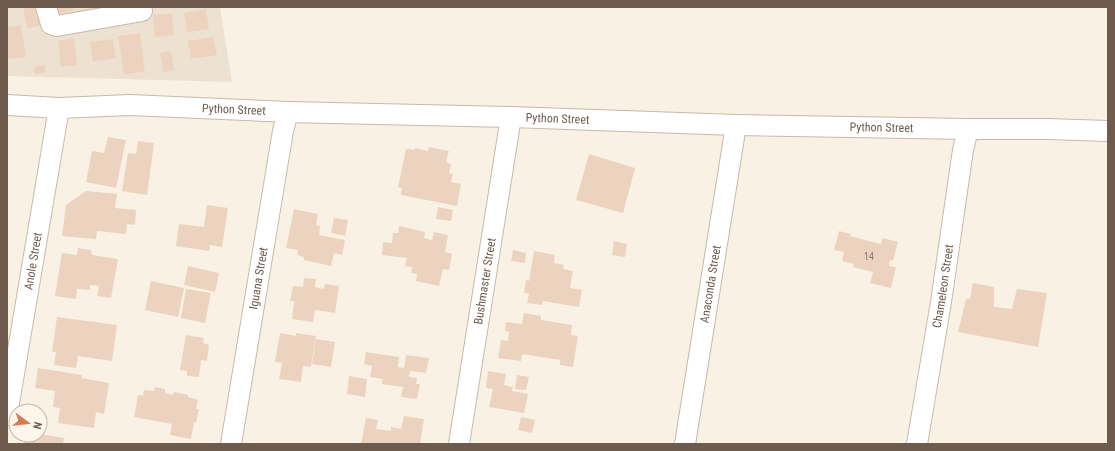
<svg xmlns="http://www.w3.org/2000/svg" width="1115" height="451" viewBox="0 0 1115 451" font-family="'Roboto Condensed',sans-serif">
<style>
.residential{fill:#ede2d2}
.building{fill:#ecd3bf}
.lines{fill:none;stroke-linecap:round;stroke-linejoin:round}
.street-casing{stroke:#c7b9aa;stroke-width:22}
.street{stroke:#fff;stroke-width:20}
.labels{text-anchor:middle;stroke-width:3;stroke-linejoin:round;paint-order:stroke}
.number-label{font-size:10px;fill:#8e796a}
.street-label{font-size:12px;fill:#6f5b4d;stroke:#fdf6ea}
</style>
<rect width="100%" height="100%" fill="#f9f2e4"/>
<path class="residential" d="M7,7H220L232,82L7,76Z"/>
<path class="building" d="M23,7H36L40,26L27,28Z
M54,7H73V11L55,14Z
M206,9L209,29L187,32L184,13Z
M172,13L174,35L155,37L153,15Z
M21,25L26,57L7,59V27Z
M140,33L145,71L124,75L118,36Z
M213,37L217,55L191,59L188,41Z
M74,38L77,65L61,67L58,41Z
M113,39L116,58L93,62L90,42Z
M171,51L174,70L163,72L160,53Z
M45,65L46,72L35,74L34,67Z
M108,137L126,140L116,188L86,182L92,151L104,153Z
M138,141L154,143L147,195L122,191L128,153L136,154Z
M429,147L449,151L446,162L451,164L449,173L453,174L451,182L461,184L457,206L401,195L402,188L398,187L406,149L415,150V148L428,151Z
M589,154L635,168L623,213L576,200Z
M86,191L117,194L115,208L136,210L135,225L127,224L126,234L97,231L96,239L62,236L66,205Z
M207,205L228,208L222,247L210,245L209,251L176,246L179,224L204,227Z
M438,207L453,210L451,221L436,219Z
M294,209L318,214L316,225L320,226L319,235L345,240L342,255L334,253L331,266L304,260V257L297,255L298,250L286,248Z
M334,218L348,220L345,236L331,233Z
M399,226L425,232L424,238L432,240L434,232L448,235L445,252L452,254L449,270L443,269L439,286L416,281L417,274L411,273L412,267L405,266L407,258L382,255L383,242L392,243L393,233H398Z
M839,231L851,234L850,236L881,244L883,238L898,242L893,261L890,260L889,266L896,267L891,288L870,283L873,272L853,267L854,264L842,261L844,252L834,250Z
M614,241L627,244L625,257L612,255Z
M78,248L91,250L92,255L118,259L111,298L97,296L99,286L90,285V290L77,289L76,299L55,296L62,253L77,255Z
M513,250L526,253L525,263L511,261Z
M534,251L555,255L554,263L564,265L563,269L573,271L570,288L582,290L579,307L543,301L542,305L527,303L529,294L524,293L526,280L529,281Z
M188,266L219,273L215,292L184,285Z
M304,278L316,279L315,287L324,289L325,284L339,286L335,313L315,310L313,322L292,319L294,301H290L293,286L303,287Z
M151,281L184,288L178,317L145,310Z
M973,283L994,287V307L1012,309L1017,289L1047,293L1038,347L958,332L966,299H970Z
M186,289L211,293L205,323L181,318Z
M524,313L541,316V320L572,325L571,335L578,336L573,367L560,365V360L522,354L521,361L498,358L501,340L508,341L509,332L505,331L506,322L522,324Z
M57,317L117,325L112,361L78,356L76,368L54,365L56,352H52Z
M280,333L296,336V333L316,336L311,367L303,366L301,382L279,379L282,363L275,362Z
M186,335L204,338L203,343L209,345L207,361L201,360L199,377L187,376V371L180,370Z
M316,339L335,342L331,367L312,364Z
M366,352L399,357L398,367L404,368L406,355L429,358L426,373L410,371L409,377L417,378L416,384H420L417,399L401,397L403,387L382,384L383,379L370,377L372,366L364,364Z
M38,368L82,375V378L109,383L104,414L96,412L94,428L58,423L60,408L53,407L55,391L35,388Z
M488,371L506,374L504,385L513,387L512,391L528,394L524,413L489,407L493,389L486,388Z
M517,375L529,377L526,390L515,389Z
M349,376L367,379L365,397L347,394Z
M155,387L165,389V393L173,395L174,392L188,395V397L198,400L196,409H199L196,423L194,422L191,439L170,435L172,424L134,417L138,395L143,396L144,390L154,391Z
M404,416L424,419L420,444H361L366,418L378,420L376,429L391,431V427L401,429Z
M521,417L535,420L532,433L518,430Z
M40,434L64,438L63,444H24L26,435Z"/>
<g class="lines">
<defs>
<g id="street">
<path d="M46,7L51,24L57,26L142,11"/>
<path id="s1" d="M7,105L59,108L130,105L288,112L511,117L736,125L968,129H1048L1108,131"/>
<path id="s2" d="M7,415L59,108"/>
<path id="s3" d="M231,444L283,131L288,112"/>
<path id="s4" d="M459,444L511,117"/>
<path id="s5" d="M685,444L736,125"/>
<path id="s6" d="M917,444L941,302L963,150L968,129"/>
</g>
</defs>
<use href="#street" class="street-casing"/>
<use href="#street" class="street"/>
</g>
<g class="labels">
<g class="number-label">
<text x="869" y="260">14</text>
</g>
<g class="street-label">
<text dy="4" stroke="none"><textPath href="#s1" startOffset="227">Python Street</textPath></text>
<text dy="4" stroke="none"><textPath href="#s1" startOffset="551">Python Street</textPath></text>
<text dy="4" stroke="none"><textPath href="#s1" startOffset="875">Python Street</textPath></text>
<text dy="4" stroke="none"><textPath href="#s2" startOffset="156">Anole Street</textPath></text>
<text dy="4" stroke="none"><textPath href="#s3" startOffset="168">Iguana Street</textPath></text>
<text dy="4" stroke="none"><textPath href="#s4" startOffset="165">Bushmaster Street</textPath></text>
<text dy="4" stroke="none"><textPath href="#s5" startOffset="162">Anaconda Street</textPath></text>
<text dy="4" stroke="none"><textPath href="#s6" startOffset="160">Chameleon Street</textPath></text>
</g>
</g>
<rect width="1115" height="451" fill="none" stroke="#6f5b4d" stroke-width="16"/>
<g transform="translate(28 423) rotate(105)"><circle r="19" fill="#fdf6ea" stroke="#c4b8ab"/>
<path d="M0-3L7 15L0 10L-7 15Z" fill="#d77a56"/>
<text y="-6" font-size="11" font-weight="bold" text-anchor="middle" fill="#6f5b4d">N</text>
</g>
</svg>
